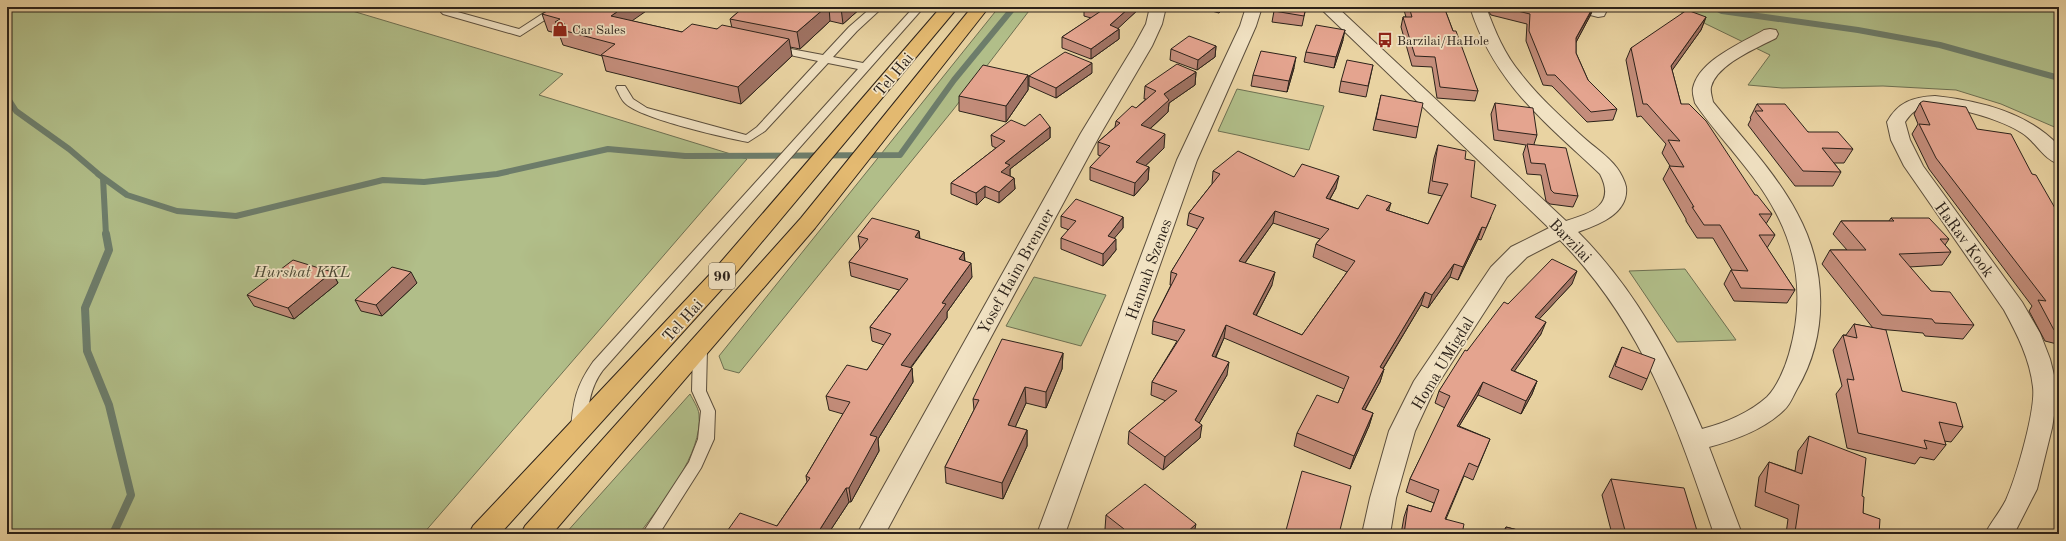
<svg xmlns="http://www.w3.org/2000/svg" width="2066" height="541" viewBox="0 0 2066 541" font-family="'Old Standard TT',serif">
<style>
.green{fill:#b1be89;stroke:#6e7052}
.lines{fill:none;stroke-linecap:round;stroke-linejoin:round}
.stream-far1{stroke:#6d7d6b;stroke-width:6}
.stream{stroke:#6d7d6b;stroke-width:8}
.service-casing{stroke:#5b4e3c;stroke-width:2}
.minor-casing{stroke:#5b4e3c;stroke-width:2}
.tertiary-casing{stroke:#5b4e3c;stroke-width:2}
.trunk-casing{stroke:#2c221a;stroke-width:2}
.service{fill:#f1e2c3;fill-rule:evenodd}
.minor{fill:#f1e2c3;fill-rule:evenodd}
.tertiary{fill:#f1e2c3;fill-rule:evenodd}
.trunk{fill:#e4ba71;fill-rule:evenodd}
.wall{fill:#c48d7b;stroke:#2c221a;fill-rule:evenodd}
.shaded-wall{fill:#a07364;stroke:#2c221a}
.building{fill:#e4a48f;stroke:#2c221a;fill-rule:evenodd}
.labels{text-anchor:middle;stroke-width:3.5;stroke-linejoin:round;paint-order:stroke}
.far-poi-label{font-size:13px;fill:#2c221a;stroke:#f1e2c3;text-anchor:start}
.shield{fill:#f1e2c3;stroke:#675c4d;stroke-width:1}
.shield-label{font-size:15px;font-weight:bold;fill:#2c221a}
.street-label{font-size:16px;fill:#2c221a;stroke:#f1e2c3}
.park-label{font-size:16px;font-style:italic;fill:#4d4936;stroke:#f1e2c3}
</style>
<rect width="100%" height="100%" fill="#e9d3a2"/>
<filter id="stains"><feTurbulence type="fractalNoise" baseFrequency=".005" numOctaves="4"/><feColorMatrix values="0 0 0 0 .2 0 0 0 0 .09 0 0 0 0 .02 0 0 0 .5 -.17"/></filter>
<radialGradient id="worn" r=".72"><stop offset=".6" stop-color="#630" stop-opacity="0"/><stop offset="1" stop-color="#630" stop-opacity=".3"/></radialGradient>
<path class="green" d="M7,7H339L563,74L539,95L747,159L423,534H7Z
M999,7H1032L953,110L739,373L724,369L719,356Z
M1671,7H2059V129L2001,104L1956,90L1883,86L1782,88L1748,85L1770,55Z
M1237,89L1324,106L1309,150L1218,131Z
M1685,269L1736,340L1677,342L1629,271Z
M1034,277L1106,295L1081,346L1006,326Z
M690,394C693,400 698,407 699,414C703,454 662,503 639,534H565Z"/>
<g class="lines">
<path class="stream-far1" d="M1714,7L1722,11L1858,30L1940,45L2059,78
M7,97L16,111L69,149L103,178L106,235
M98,174L127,195L177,211L236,216L383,180L424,182L497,174L608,149L685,156L900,155L954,80L1014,7"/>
<path class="stream" d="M106,234L109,250L85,308L87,351L109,405L131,495L113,534"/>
<defs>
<path id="service" d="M447,7H459L454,11L519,29L553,7H565L520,36L443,14L441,12Z
M872,7H883L857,31L833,57L863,63L914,7H924L603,370C589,389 588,407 587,430L584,434L579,436L574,434L571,430C573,402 576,386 593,362L858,69L828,63L765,131L748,142C722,137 643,119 626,104C621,100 619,93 616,88L617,86H625L633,99L647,108L746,135L757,127L818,61L771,51L770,49L771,47L775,46L823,55L849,27Z
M700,344L705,345L707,349L706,391L715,411L714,439L701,468L659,534H642L689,462L698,439L701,411L692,391L693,349L695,345Z"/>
<path id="minor" d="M1150,7H1166L1162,24L1152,46L1101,133L885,534H857L1081,133L1134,46L1146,24Z
M1246,7H1262L1256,26L1197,160L1065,534H1037L1177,160L1240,26Z
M1319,7H1337L1566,221C1592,213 1616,205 1600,174C1544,121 1494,83 1470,7H1486C1495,31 1504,54 1521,74C1539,97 1561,117 1583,137C1594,147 1608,156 1617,168C1620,172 1625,181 1626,187C1629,214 1598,225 1578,232C1634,288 1671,356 1702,429C1725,423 1749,413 1767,397C1777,387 1785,368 1789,354C1803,306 1800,258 1776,213C1755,172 1720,140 1695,103C1694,98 1692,93 1693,88C1699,60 1742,43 1764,30L1770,29L1776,30L1778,34L1776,38C1757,48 1717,64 1711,87C1710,92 1712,97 1713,102C1742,138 1776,173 1797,213C1827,268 1829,335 1797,389C1793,396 1790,405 1784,410C1765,429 1735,440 1709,447L1742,534H1714C1677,424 1643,325 1560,240L1527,257L1507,277L1434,390L1415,431L1396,498L1390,534H1362L1370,498L1389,431L1414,381L1491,267L1511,247L1549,228Z
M1569,7L1604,8L1606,12L1604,16L1598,17L1571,10Z"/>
<path id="tertiary" d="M1935,96C1980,101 2027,112 2059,146V164C2044,160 2035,141 2022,133C2003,120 1943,101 1921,108C1914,110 1909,116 1905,122L1910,140L1923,166L2022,302L2040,333L2050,359L2058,391L2052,428L2037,489L2014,534H1985C1991,522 2000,512 2006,500C2016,478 2036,410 2033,387C2030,359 2017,334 2004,310L1904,166L1891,140L1887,122C1898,102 1913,97 1935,96Z"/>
<path id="trunk" d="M941,7H958L730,280L500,534H469L473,526L714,270Z
M972,7H989L815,228L552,534H521L525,526L801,218Z"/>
</defs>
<use href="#service" class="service-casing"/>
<use href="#minor" class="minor-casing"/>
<use href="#tertiary" class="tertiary-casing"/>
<use href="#trunk" class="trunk-casing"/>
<use href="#service" class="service"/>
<use href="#minor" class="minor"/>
<use href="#tertiary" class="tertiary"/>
<use href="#trunk" class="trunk"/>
</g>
<path class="wall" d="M744,7H862L843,24L830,21L800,49L790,47L792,56L741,104L606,71L602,56L563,45L559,34L548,31L542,14L632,21L682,32L732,28L730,19Z
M1084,7H1141L1118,28L1119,29V39L1091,59L1062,48V37L1091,18L1084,16Z
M1197,7H1224L1219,13Z
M1275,7H1306L1302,26L1272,22L1274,11Z
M1403,7H1444L1453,31L1478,91L1475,101L1437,98L1432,67L1412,66L1401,27L1403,17H1406Z
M1491,7H1594L1590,16L1576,42V53L1588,80L1617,109L1613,120L1587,122L1552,86L1543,85L1526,41L1527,24L1491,15L1489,12Z
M1706,17L1701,30L1672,70L1681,104L1755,195L1772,214L1766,224L1775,235L1767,248L1795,290L1787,303L1734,301L1724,284L1731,270H1732L1713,238H1697L1686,221V219L1663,179L1670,166L1662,153L1666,144L1641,116L1637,117L1626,60L1631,48Z
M1343,40L1334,68L1304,62L1306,52Z
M1216,46L1215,57L1197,70L1170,60L1171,49Z
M1373,65L1366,97L1339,92L1341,81Z
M1294,68L1287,92L1251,86L1253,75Z
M1196,72L1195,85L1169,103L1168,112L1150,129L1164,148L1145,166L1149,167L1148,180L1134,196L1090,180V167L1101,156L1098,155V142L1115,127L1116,121L1136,108L1146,99H1144L1145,86Z
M1092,73L1056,98L1029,86V76Z
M1028,75V90L1006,122L959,111V96Z
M1381,95L1418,127L1416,138L1373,130Z
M1495,103L1537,135L1534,144L1578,196L1573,207L1550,204L1546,201L1541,175L1527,174L1523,154L1526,145L1494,140L1491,114Z
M1920,103L1977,129L2032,174L2059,215V356L2057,344L2045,341L2029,311L2032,306L1929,169L1912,134L1918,124L1914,114Z
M1757,104L1808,132L1853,149L1844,163H1834L1841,172L1833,186H1795L1748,125L1751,119L1750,118Z
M1025,126L1050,127V138L1010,169V176L1014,178L1015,189L999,203L985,197L977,205L951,194V183L996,148L992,146L991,135Z
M1438,145L1465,159L1471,197L1491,217L1481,240L1478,239L1458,280L1450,277L1428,308L1421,305L1383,369H1384L1380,382L1365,410L1373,413L1369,426L1350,469L1294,446L1297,433L1338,403L1344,389L1224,338L1216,357L1227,375L1199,423L1200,438L1163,470L1128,444L1129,431L1166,401L1151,395L1152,382L1177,341L1152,334L1153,321L1171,285H1170L1171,272L1198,229L1187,225L1189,213L1212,184L1213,171L1294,177L1336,188L1330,199L1358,209L1389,211L1428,224L1442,196L1428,193L1434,158ZM1273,223L1320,239L1316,244L1313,257L1347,272L1302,335L1256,316L1272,285L1245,263Z
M1061,216L1123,217V228L1114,238L1116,250L1103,266L1061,249V238L1069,230L1061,227Z
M1891,218L1949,239L1945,245L1951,252L1942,265L1909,267L1931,291L1974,325L1963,339L1925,336L1923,333L1878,329L1902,391L1963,427L1951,442L1944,441L1946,445L1934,460L1920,457L1915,464L1847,448L1836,394L1842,386L1833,350L1843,335H1846L1854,324L1873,328L1822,264L1830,250H1847L1833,234L1841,221H1889Z
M919,231L920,239L964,252L965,261L972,277L947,312V318L911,368H912L913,382L878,439L879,451L851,502H849L828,534H725L777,526L807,482L806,476L843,414L829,410L826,396L867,370L884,345L872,341L870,327L899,290L851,276L849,262L860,249L858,236Z
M332,272L338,283L294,319L254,306L247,295Z
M417,283L382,316L361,311L355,300Z
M1572,284L1539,319L1541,334L1514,371L1537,381L1532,394L1521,414L1478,395L1459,426L1490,439L1473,480L1464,476L1446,519L1462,534H1401L1404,517L1408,505L1431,512L1434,503L1406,492L1410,479L1445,408L1435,403L1439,391L1467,351L1508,304Z
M1622,347L1647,379L1642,390L1609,377L1617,358Z
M1063,353L1062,369L1046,408L1026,403L1015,427L1027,430V446L1003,499L946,483L945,467L974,410L973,399Z
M1809,436L1862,496L1863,513L1879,534H1786L1788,519L1755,506L1759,477L1769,462L1795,471L1798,451Z
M1611,479L1698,534H1612L1602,495Z
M1106,515L1194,534H1111L1105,529Z
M1506,527L1533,534H1502Z"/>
<path class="shaded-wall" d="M624,7H652L616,32L611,16Z
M826,7H829L830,21L800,49L797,32Z
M842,7H862L843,24L841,8Z
M1130,7H1141L1110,36V25Z
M1220,7H1224L1219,13Z
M1594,7L1590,16L1573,48L1576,38Z
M1706,17L1701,30L1666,79L1671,66Z
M1119,29V39L1091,59V49Z
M1345,30L1343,40L1334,68L1336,57Z
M789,39L792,56L741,104L738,87Z
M1216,46L1215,57L1197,70L1198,60Z
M1296,57L1294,68L1287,92L1289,81Z
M1092,63V73L1056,98V88Z
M1196,72L1195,85L1169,103L1168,112L1140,138L1141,125L1164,94Z
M1028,75V90L1006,122V106Z
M1050,127V138L1010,169V176L1001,183V172L1005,163Z
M1165,134L1164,148L1135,176L1136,162Z
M1149,167L1148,180L1134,196L1135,183Z
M1339,176L1336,188L1323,211L1326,198Z
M1014,178L1015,189L999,203V192Z
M985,186V197L977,205L976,193Z
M1391,203L1387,216L1386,210Z
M1275,211L1273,223L1237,274L1239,261Z
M1123,217V228L1107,247L1108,236Z
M1482,227L1478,239L1458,280L1463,267Z
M919,231L920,245L915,237Z
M1116,239V250L1103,266V254Z
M964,252L965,266L959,259Z
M971,263L972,277L947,312V318L902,379L901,365L942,303Z
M1454,264L1450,277L1428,308L1432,295Z
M1577,271L1572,284L1530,329L1535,317Z
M332,272L338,283L294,319L288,308Z
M411,272L417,283L382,316L376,305Z
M1275,272L1272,285L1250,327L1253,314Z
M1425,292L1421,305L1376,380L1380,367Z
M1546,322L1541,334L1506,383L1511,370Z
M1226,325L1224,338L1210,369L1212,356Z
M1063,353L1062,369L1046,408V392Z
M1229,362L1227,375L1194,432L1202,425L1200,438L1163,470L1165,457L1195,420Z
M912,368L913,382L878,439L879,451L851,502L849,488L870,435Z
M1384,369L1380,382L1358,422L1362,409Z
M1537,381L1532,394L1521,414L1526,401Z
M1483,382L1478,395L1452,438L1457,426Z
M1025,387L1026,403L1009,441L1008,425Z
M1373,413L1369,426L1350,469L1354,456Z
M1027,430V446L1003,499L1002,483Z
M846,488L849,502L828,534H817Z
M1196,524L1194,534H1185Z"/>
<path class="building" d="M554,7H624L611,16L682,32L692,24L717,29L722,25L789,39L738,87L601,55L615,44L558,29L565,24L555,22L560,19L542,14Z
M744,7H826L797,32L730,19Z
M1090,7H1130L1110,25L1119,29L1091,49L1062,37L1101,11Z
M1275,7H1306L1304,16L1274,11Z
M1409,7H1444L1453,31H1456L1478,91L1440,87L1435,57L1415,56L1403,17H1412Z
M1501,7H1593L1576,38V53L1588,80L1617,109L1591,112L1555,75H1547L1529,31L1530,14Z
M1687,10L1706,17L1671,66L1681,104H1689L1706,121L1755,195H1757L1772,214H1759L1775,235H1759L1795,290L1741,288L1731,270L1748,271L1720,225H1704L1692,207H1694L1669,166L1684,167L1668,140L1680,141L1647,104H1643L1631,48Z
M1316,25L1345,30L1336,57L1306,52Z
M1189,36L1216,46L1198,60L1171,49Z
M1261,51L1296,57L1289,81L1253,75Z
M1065,52L1092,63L1056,88L1029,76Z
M1347,60L1373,65L1368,86L1341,81Z
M1177,64L1196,72L1164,94L1169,100L1141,125L1165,134L1136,162L1149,167L1135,183L1090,167L1110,146L1098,142L1120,123L1116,121L1132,106L1136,108L1156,91L1145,86Z
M983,65L1028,75L1006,106L959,96Z
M1381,95L1423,103L1418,127L1376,119Z
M1923,101L1966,107L1977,129L2011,134L2032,174L2036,175L2059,215V331L2054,330L2038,300L2046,301L1936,158L1919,124L1930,125L1920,103Z
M1495,103L1533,108L1537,135L1498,130Z
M1757,104H1785L1808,132H1838L1853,149L1822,148L1841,172L1803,171L1755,111H1763Z
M1040,114L1050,127L1005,163L1010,165L1001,172L1014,178L999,192L985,186L976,193L951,183L1005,141L991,135L1011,120L1025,126Z
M1527,144L1566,148L1578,196L1554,193L1551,190L1545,164L1531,163Z
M1438,145L1466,151L1465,159L1475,161L1471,197L1496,205L1486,228L1482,227L1463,267L1454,264L1432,295L1425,292L1380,367L1384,369L1362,409L1373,413L1354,456L1297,433L1317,395L1338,403L1349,377L1226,325L1212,356L1229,362L1195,420L1202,425L1165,457L1129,431L1177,391L1152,382L1185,330L1153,321L1177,274L1171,272L1204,218L1189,213L1220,174L1213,171L1238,151L1294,177L1302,164L1339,176L1326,198L1358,209L1367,195L1391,203L1386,210L1428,224L1448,184L1432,181ZM1275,211L1329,229L1316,244L1355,261L1302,335L1253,314L1275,272L1239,261Z
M1076,199L1123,217L1108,236L1116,239L1103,254L1061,238L1076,221L1061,216Z
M872,218L919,231L915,237L964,252L959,259L971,263L942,303L946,304L901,365L912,368L870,435L877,437L849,488H846L817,534H725L740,513L777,526L810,478L806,476L850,402L826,396L847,365L867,370L891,334L870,327L908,279L849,262L868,239L858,236Z
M1891,218H1929L1949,239H1940L1951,252L1899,254L1931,291L1950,292L1974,325L1935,323L1932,319L1882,315L1830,250H1866L1841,221H1894Z
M1552,259L1577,271L1535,317L1546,322L1511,370L1537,381L1526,401L1483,382L1457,426L1490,439L1478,467L1469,463L1445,519L1464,524L1462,534H1404L1408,505L1431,512L1439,490L1410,479L1450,396L1439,391L1465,350L1467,351L1504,302L1508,304Z
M293,260L332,272L288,308L247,295Z
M392,267L411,272L376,305L355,300Z
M1854,324L1886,330L1902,391L1956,403L1963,427L1939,422L1946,445L1924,440L1927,449L1858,433L1847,379L1854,380L1843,335L1857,338Z
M1002,339L1063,353L1046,392L1025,387L1008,425L1027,430L1002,483L945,467L979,400L973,399Z
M1622,347L1655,359L1647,379L1615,366Z
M1809,436L1866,458L1862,496L1864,497L1863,513L1880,519L1879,534H1801L1795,532L1799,505L1765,492L1769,462L1802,474Z
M1302,471L1351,486L1339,534H1285Z
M1611,479L1684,488L1698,534H1626Z
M1145,484L1196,524L1185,534H1118L1124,529L1106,515Z
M1506,527L1533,534H1505Z"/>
<defs>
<symbol id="shop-bare" viewBox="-9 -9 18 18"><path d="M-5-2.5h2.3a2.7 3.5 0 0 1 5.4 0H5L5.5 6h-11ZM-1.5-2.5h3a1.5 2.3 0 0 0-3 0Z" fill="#8f2418" stroke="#f1e2c3" stroke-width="2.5" paint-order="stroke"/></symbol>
<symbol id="bus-bare" viewBox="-9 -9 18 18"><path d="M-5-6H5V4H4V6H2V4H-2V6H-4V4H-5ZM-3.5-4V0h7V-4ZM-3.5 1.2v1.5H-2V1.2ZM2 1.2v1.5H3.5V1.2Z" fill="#8f2418" stroke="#f1e2c3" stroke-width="2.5" paint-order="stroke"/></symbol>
</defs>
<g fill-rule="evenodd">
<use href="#shop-bare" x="549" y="18" width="22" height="22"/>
<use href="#bus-bare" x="1374" y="29" width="22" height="22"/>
</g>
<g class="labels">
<g class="far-poi-label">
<text x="572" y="34">Car Sales</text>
<text x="1397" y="45">Barzilai/HaHole</text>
</g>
<rect class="shield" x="709" y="263" width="26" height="26" rx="3"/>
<g class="shield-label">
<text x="722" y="281">90</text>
</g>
<g class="street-label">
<text transform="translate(893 74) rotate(-50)" y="6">Tel Hai</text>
<text transform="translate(1965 239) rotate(54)" y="6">HaRav Kook</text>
<text transform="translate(1571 240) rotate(46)" y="6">Barzilai</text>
<text transform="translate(1148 269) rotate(-70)" y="6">Hannah Szenes</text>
<text transform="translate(1015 271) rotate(-61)" y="6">Yosef Haim Brenner</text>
<text transform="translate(682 320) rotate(-48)" y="6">Tel Hai</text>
<text transform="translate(1442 363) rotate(-59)" y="6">Homa UMigdal</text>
</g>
<g class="park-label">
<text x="302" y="277">Hurshat KKL</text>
</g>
</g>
<rect width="2066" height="541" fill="none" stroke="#e9d3a2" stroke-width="24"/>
<rect x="8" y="8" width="2050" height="525" fill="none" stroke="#2c221a" stroke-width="2"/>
<rect x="12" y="12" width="2042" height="517" fill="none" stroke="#2c221a"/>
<rect width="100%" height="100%" filter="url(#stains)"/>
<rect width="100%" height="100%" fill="url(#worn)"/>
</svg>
